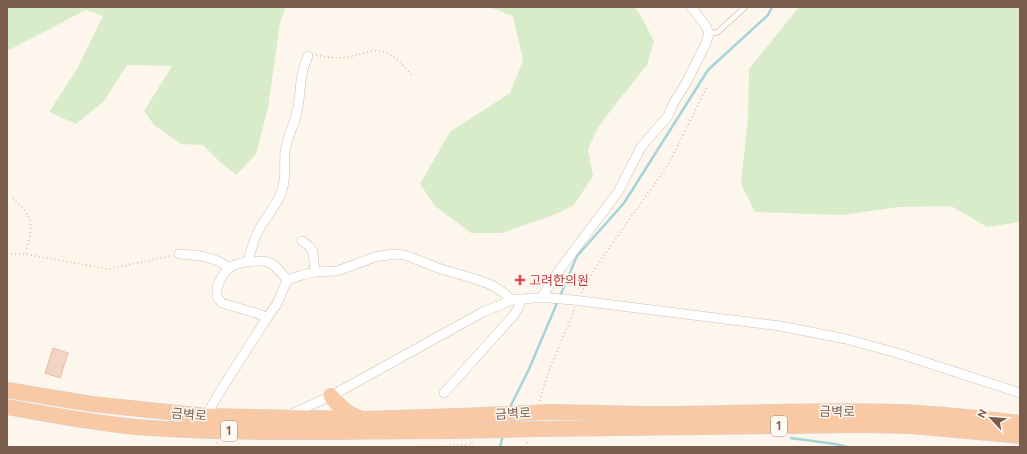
<svg xmlns="http://www.w3.org/2000/svg" width="1027" height="454" viewBox="0 0 1027 454" font-family="Ubuntu,'Noto Sans KR',sans-serif">
<style>
.green{fill:#d8ecc9}
.lines{fill:none;stroke-linecap:round;stroke-linejoin:round}
.stream{stroke:#a5d3da;stroke-width:2.5}
.building{fill:#f3d5c3;stroke:#e6bba3}
.service-casing{stroke:#d1beb0;stroke-width:6}
.minor-casing{stroke:#d1beb0;stroke-width:10}
.trunk-casing{stroke:#dad1cd;stroke-width:16}
.path{stroke:#d9b8a5;stroke-width:1.5;stroke-dasharray:1 3;stroke-linecap:butt}
.service{stroke:#fff;stroke-width:4.5}
.minor{stroke:#fff;stroke-width:9}
.trunk{stroke:#f9c8a4;stroke-width:15}
.trunk-bridge-casing{stroke:#dad1cd;stroke-width:16;stroke-linecap:butt}
.trunk-bridge{stroke:#f9c8a4;stroke-width:15}
.health-dot{fill:#e0444e;stroke:#fffaf3;stroke-width:1.5}
.labels{text-anchor:middle;stroke-width:3;stroke-linejoin:round;paint-order:stroke}
.shield{fill:#fffaf3;stroke:#a28b7f;stroke-width:1}
.shield-label{font-size:12px;font-weight:bold;fill:#7a5c4d}
.health-label{font-size:13px;fill:#be3a42;stroke:#fffaf3;text-anchor:start}
.street-label{font-size:13px;fill:#7a5c4d;stroke:#fffaf3}
</style>
<rect width="100%" height="100%" fill="#fdf6ec"/>
<path class="green" d="M7,7H286L280,23L268,108L256,154L236,175L219,161L203,145L181,144L154,125L144,111L172,66L127,65L104,101L76,124L49,112L77,69L103,16L86,10L7,51Z
M489,7H634L641,16L654,41L647,65L618,101L599,126L588,149L593,176L574,205L556,214L502,233H471L435,206L420,184L450,132L510,93L523,60L513,16Z
M799,7H1020V222L987,227L951,206L899,207L842,215L755,212L741,184L748,118L749,69Z"/>
<g class="lines">
<path class="stream" d="M509,409L529,369L577,256L624,203L708,70L768,15L772,7
M791,438L835,444L847,447
M500,447L503,435"/>
</g>
<path class="building" d="M53,348L68,353L60,378L45,373Z"/>
<g class="lines">
<defs>
<path id="service" d="M709,34L718,32L745,7"/>
<path id="minor" d="M302,241L310,247L313,252L315,272
M179,254C196,255 214,256 229,268
M248,261C251,252 253,241 258,232C265,216 279,205 283,187C286,175 284,163 285,151C287,138 293,127 296,116C302,95 298,76 308,56
M541,298L560,269L618,192L641,147L668,116L673,104L686,83L705,45L709,34L706,26L691,7
M267,318L259,314L222,303L217,297C217,294 217,291 217,288C219,282 223,274 228,269C235,262 264,258 272,264C278,268 283,275 287,280
M444,393L513,316L518,309L521,299
M289,415L331,396L483,312L500,305L512,300L533,298H550L573,300L780,326L846,339L897,353L1020,393
M206,416L219,393L267,318L277,304L287,280L302,275L315,272L337,271L375,257L393,254L405,255L441,269L472,278L492,285L504,293L512,300"/>
<path id="trunk" d="M7,390L92,404L206,416L361,419L459,416
M331,396C340,407 345,412 359,418
M7,407C50,415 92,423 136,427C241,435 348,431 453,431
M548,412C584,412 620,414 657,414C737,414 817,409 896,412C938,413 978,418 1020,423
M538,429L861,425L911,426L1020,436"/>
</defs>
<use href="#service" class="service-casing"/>
<use href="#minor" class="minor-casing"/>
<use href="#trunk" class="trunk-casing"/>
<path class="path" d="M316,55C330,58 339,59 353,56C361,54 370,50 378,51C391,51 405,66 412,76
M13,198C18,204 25,209 28,216C34,227 28,243 25,254
M7,254H25L108,269L171,256
M581,293L596,267L669,163L708,85
M540,401C547,368 564,339 575,307
M216,447L217,441
M397,447L471,445L473,441
M526,447L528,441"/>
<use href="#service" class="service"/>
<use href="#minor" class="minor"/>
<use href="#trunk" class="trunk"/>
<defs>
<path id="trunk-bridge" d="M459,416L548,412
M453,431L538,429"/>
</defs>
<use href="#trunk-bridge" class="trunk-bridge-casing"/>
<use href="#trunk-bridge" class="trunk-bridge"/>
</g>
<path class="health-dot" d="M518 274h4v4h4v4h-4v4h-4v-4h-4v-4h4z"/>
<g class="labels">
<g class="shield">
<rect x="771" y="416" width="16" height="20" rx="3"/>
<rect x="221" y="421" width="16" height="20" rx="3"/>
</g>
<g class="shield-label">
<text x="779" y="430">1</text>
<text x="229" y="435">1</text>
</g>
<g class="health-label">
<text x="529" y="285">고려한의원</text>
</g>
<g class="street-label">
<text transform="translate(837 411) rotate(1)" y="5">금벽로</text>
<text transform="translate(513 413) rotate(-3)" y="5">금벽로</text>
<text transform="translate(189 414) rotate(5)" y="5">금벽로</text>
</g>
</g>
<rect width="1027" height="454" fill="none" stroke="#7a5c4d" stroke-width="16"/>
<g transform="translate(991 418) rotate(296)" stroke="#fffaf3" stroke-width="3" paint-order="stroke">
<path d="M0-3L7 15L0 10L-7 15Z" fill="#7a5c4d"/>
<text y="-6" font-size="11" font-weight="bold" text-anchor="middle" fill="#7a5c4d">N</text>
</g>
</svg>
